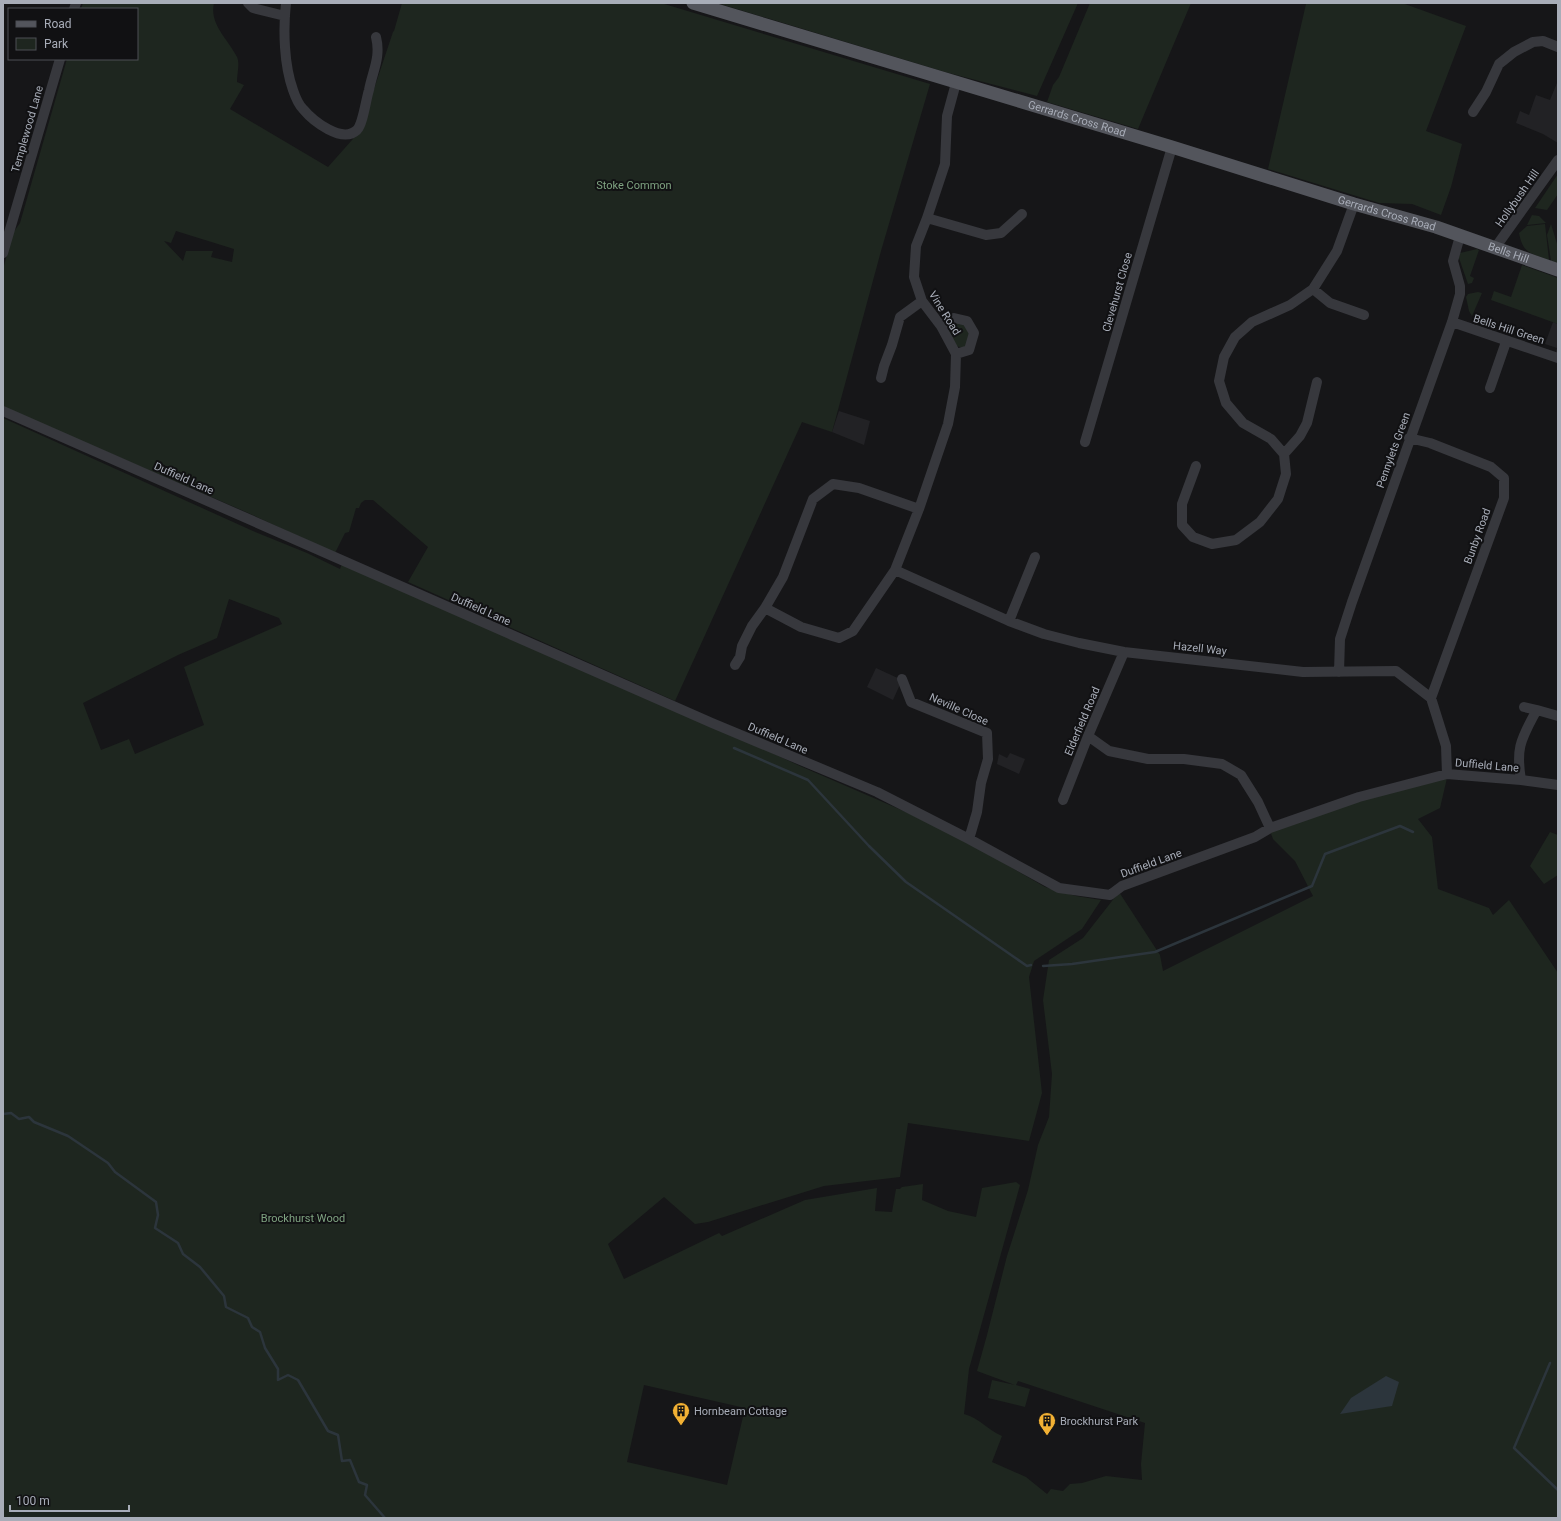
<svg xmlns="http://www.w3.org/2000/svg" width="1561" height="1521" viewBox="0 0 1561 1521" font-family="Roboto,sans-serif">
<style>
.built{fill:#222225}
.green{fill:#1e261f;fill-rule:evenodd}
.water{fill:#2c353c}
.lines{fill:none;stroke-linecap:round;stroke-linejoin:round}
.stream{stroke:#2c353c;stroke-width:2.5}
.minor{stroke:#37383d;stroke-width:10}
.major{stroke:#53555c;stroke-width:13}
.labels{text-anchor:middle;stroke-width:4;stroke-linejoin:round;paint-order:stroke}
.street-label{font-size:11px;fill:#a8adb8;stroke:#111113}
.park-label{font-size:11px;fill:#7fa381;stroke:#111113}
.poi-label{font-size:11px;fill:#a8adb8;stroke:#111113;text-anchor:start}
</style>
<rect width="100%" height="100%" fill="#161618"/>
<path class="built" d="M1557,83L1558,84V143L1543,134L1516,123L1520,111L1529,115L1536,95L1550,100Z
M1553,322L1558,324V356L1555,355L1557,348L1545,344Z
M839,411L870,421L864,445L832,432Z
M876,668L902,680L893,700L867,687Z
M1010,753L1025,759L1019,774L997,764L999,754L1007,758Z"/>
<path class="green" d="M83,3H214C209,24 228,39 237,57C240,63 237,74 237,82L244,85L230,109L328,167L360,131L393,32L394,31L402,3H661L930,84L881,251L832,432L802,422L675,701L408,582L428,547L373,500H365L361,503L359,508H356L349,532L345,533L335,553L246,512L3,407V269L13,233L20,223L67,59H137V9H81ZM176,231L234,249L232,262L211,257L213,251H186L183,261L164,241L171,243Z
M717,3H1078L1037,96L945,72Z
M1090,3H1191L1138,129L1047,102L1053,85L1059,77Z
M1402,3L1466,26L1426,131L1462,144L1451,187L1441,215L1412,204L1379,203L1268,169L1306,4Z
M1558,174V194L1547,210L1535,208Z
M1532,215L1539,216L1546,223L1527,225Z
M1545,224L1549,260C1531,253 1523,254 1519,233L1527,226Z
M1551,224L1558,247V264L1551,261L1547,235Z
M1477,249L1479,250L1470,276L1474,278L1472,283L1468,284L1459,258L1460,253Z
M1522,265L1558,278V324L1491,300L1494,291L1511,297Z
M1478,292L1482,293L1472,316L1469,311L1466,297L1468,294Z
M959,321L969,329V343L963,348L956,346L947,330L949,324Z
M3,418L253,531L307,553L340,569L342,564L683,711L800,766L945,829L1045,887L1076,896L1101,900L1082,929L1034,961L1029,977L1042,1093L1029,1141L908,1123L900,1177L824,1186L708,1222L695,1224L664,1197L608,1244L624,1279L719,1233L722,1236L805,1200L877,1188L875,1211L892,1212L896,1189H900L902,1187L923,1184L922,1200L948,1211L976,1217L982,1188L1016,1182L1020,1185L969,1369L964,1414C981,1419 986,1429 1002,1436L992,1462L1026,1477L1047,1494L1051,1489L1063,1491L1070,1484L1082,1483L1106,1476L1142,1480L1141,1464L1145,1423L1018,1381L1016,1385L1030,1389L1025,1407L988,1398L992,1380L1015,1385L977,1371L987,1335L1007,1256L1028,1190L1038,1145L1049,1117L1052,1074L1043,1000L1049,960L1083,938L1119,892L1160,955L1163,971L1313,896L1295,861L1273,839L1270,831L1359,799L1447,778L1440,808L1418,819L1432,837L1438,889L1489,908L1493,915L1509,900L1558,973V1518H3ZM229,599L279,618L282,624L184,667L204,725L135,754L129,739L101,750L83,703L178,655L217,638ZM644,1385L745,1408L727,1485L627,1462Z
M1550,832L1558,835V875L1544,884L1530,866Z"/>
<path class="water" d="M1386,1376L1399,1382L1392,1406L1340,1414L1351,1398Z"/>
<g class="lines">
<path class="stream" d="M734,748L808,780L869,846L906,882L1027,966L1031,965
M1043,966L1072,964L1155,952L1312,886L1325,854L1400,826L1413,832
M3,1114L11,1113L19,1119L29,1117L34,1122L68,1136L108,1163L115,1172L156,1202L158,1215L155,1228L178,1243L183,1254L200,1267L224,1296L226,1307L248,1318L252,1327L260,1332L265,1348L278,1369V1380L288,1375L298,1380L328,1431L338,1435L342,1461L350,1460L359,1482L367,1485L365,1495L385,1518
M1550,1363L1514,1448L1558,1490"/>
<path class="minor" d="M248,3L253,8L285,16
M286,3C283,30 284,65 293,90C295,96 298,104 303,109C313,121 342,144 357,130C363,124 366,99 369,90C373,70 381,57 376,37
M74,9L76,3
M1473,112L1486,92L1499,64L1514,52L1533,42L1543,41L1558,47
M927,218L986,235L1001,233L1022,214
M1495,248L1558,160
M3,253L60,59
M1313,289L1330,303L1364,315
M1452,322L1558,358
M941,326L954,318L967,321L974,333L969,350L956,354
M881,378L884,366L892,345L900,317L922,301
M1490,388L1506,342
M3,411L712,723L877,792L969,839L1059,888L1110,895L1122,886L1255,837L1270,828L1359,797L1447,774L1521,780L1558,785
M1409,438L1430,443L1491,467L1504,478V498L1431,698
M1085,442L1172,147
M1284,454L1300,436L1307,423L1317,382
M1196,466L1182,504V525L1193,537L1212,544L1236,540L1260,522L1278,499L1286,474L1284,454L1271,439L1243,423L1226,403L1219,381L1224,357L1235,337L1252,322L1290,305L1313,289L1337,251L1354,204
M895,570L1009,621L1044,634L1079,643L1124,652L1303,672L1396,671L1431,698L1446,746L1447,774
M765,608L801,627L839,638L853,631L895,570L919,509L948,424L955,387L956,354L941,326L922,301L914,277L916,246L927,218L945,164L947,116L956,83
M1009,621L1035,557
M735,665L740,657L742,646L752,626L765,608L783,577L813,499L833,484L859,488L919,509
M1339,672L1340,639L1352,602L1452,322L1460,294V286L1453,261L1460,236
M902,679L911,702L987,733L988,759L981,783L977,812L969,839
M1524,707L1537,710
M1088,736L1109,751L1148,759H1184L1222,764L1241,775L1258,802L1270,828
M1521,780C1516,750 1520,741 1534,715L1537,710L1558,716
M1063,800L1088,736L1124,652"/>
<path class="major" id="s1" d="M693,3L1172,147L1354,204L1436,227L1558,270"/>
</g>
<defs>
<symbol id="building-pin" viewBox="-11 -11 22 30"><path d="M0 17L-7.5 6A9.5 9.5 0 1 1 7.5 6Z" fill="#f2b134" stroke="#111113"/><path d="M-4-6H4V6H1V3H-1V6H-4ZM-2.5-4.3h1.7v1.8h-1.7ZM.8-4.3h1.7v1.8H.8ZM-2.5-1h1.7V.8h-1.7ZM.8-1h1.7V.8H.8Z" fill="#111"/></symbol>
</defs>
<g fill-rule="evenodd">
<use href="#building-pin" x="671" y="1401" width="20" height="27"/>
<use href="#building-pin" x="1037" y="1411" width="20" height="27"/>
</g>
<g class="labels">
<g class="street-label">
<text dy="4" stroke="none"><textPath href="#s1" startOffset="401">Gerrards Cross Road</textPath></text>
<text transform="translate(27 129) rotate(-74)" y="4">Templewood Lane</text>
<text transform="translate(1517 198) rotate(-55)" y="4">Hollybush Hill</text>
<text dy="4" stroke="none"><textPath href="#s1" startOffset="725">Gerrards Cross Road</textPath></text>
<text dy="4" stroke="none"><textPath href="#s1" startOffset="853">Bells Hill</textPath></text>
<text transform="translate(1117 292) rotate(-74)" y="4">Clevehurst Close</text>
<text transform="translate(945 313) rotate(58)" y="4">Vine Road</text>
<text transform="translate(1509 329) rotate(18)" y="4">Bells Hill Green</text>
<text transform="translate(1393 450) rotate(-70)" y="4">Pennylets Green</text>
<text transform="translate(184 478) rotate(24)" y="4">Duffield Lane</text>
<text transform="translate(1477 536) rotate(-70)" y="4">Bunby Road</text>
<text transform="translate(481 609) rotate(24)" y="4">Duffield Lane</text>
<text transform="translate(1200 648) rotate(6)" y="4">Hazell Way</text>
<text transform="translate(959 709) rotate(24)" y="4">Neville Close</text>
<text transform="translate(1082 721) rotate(-67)" y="4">Elderfield Road</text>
<text transform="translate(778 738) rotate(23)" y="4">Duffield Lane</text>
<text transform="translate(1487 765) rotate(5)" y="4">Duffield Lane</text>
<text transform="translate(1151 863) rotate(-20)" y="4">Duffield Lane</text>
</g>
<g class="park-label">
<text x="634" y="189">Stoke Common</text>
<text x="303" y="1222">Brockhurst Wood</text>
</g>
<g class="poi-label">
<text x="694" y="1415">Hornbeam Cottage</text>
<text x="1060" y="1425">Brockhurst Park</text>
</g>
</g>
<rect width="1561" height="1521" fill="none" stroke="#a8adb8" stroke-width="8"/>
<rect x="8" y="8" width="130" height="52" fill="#111113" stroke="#4d4f55"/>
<rect x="16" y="21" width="20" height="6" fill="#53555c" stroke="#4d4f55"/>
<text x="44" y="28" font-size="12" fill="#a8adb8">Road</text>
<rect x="16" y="38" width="20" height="12" fill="#1e261f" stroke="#4d4f55"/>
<text x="44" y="48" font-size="12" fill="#a8adb8">Park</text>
<path d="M10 1505v6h119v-6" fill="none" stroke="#a8adb8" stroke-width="2"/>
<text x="16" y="1505" font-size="12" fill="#a8adb8" stroke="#111113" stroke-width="3" paint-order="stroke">100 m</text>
</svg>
